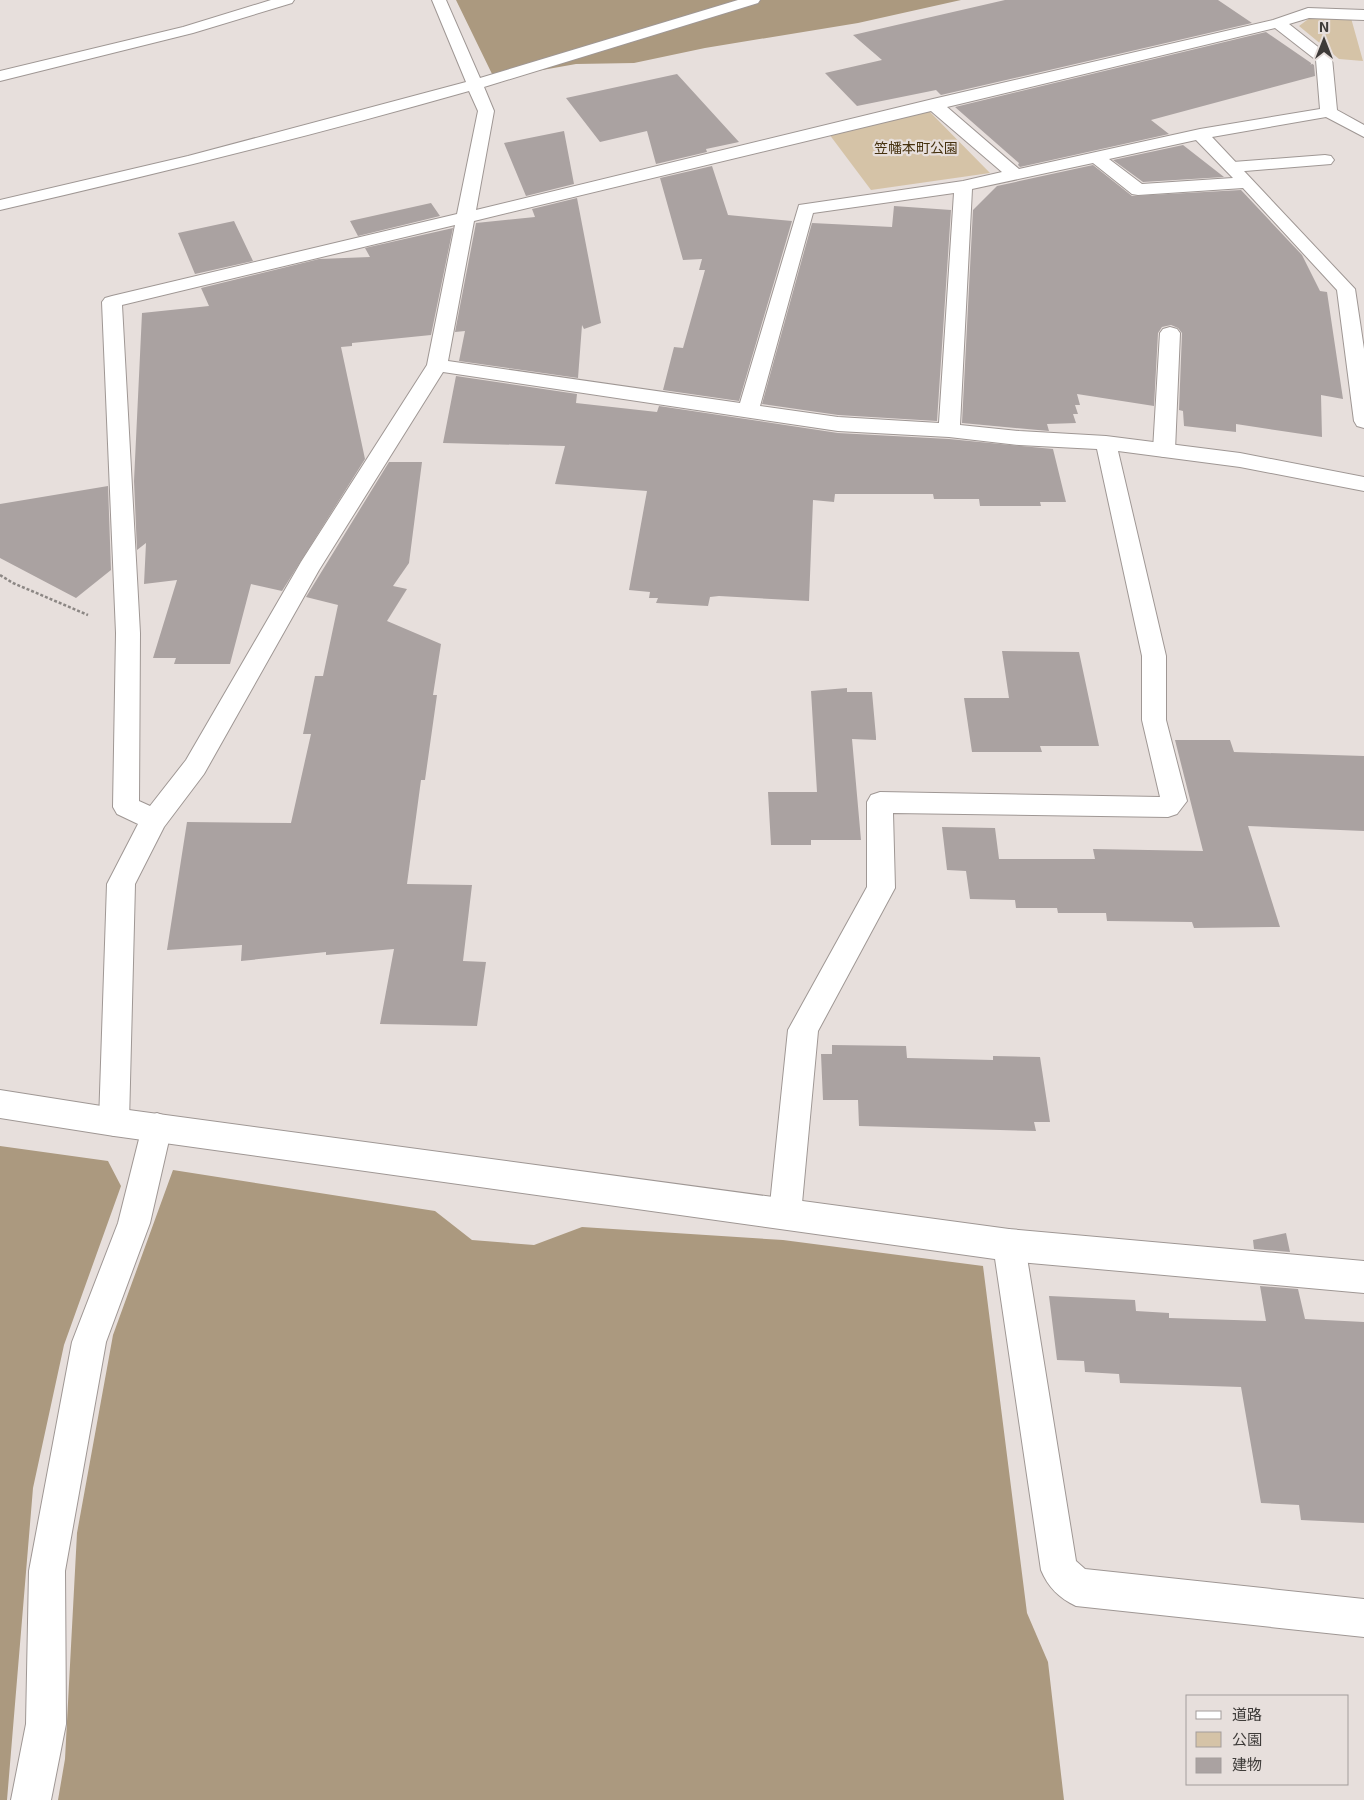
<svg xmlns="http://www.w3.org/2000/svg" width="1364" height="1800" viewBox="0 0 1364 1800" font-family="'Exo 2','Noto Sans JP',sans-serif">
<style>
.green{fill:#d5c3a7}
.forest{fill:#ab997f}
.building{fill:#aaa2a1}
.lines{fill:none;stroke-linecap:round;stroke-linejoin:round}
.lane-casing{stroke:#9f9794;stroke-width:2}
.street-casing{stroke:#9f9794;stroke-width:2}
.secondary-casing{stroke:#9f9794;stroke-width:2}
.path{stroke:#8c8784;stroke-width:2.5;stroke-dasharray:3 2;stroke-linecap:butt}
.lane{fill:#fff;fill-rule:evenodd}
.street{fill:#fff;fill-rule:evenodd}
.secondary{fill:#fff;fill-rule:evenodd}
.labels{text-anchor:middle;stroke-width:4.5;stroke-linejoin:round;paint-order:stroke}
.far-park-label{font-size:14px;fill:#45310e;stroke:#e7dfdc}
</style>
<rect width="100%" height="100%" fill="#e7dfdc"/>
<path class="green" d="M1311,17L1351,18L1363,61L1339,59L1299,26Z
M928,110L990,173L871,190L829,134Z"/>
<path class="forest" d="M456,0H961L858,23L705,48L634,63L576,64L531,72L493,76Z
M0,1146L108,1161L121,1186L64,1345L33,1488L7,1800H0Z
M173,1170L435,1211L472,1240L534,1245L582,1227L783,1240L983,1266L1027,1613L1048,1662L1064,1800H58L65,1759L77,1533L113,1335Z"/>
<path class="building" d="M1005,0H1218L1252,23L941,95L936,90L857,106L825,73L882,60L853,35Z
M1266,32L1314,65L1315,76L1151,120L1169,134L1020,167L1018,165L1019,163L955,107Z
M677,74L739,142L706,149L707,152L656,164L647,131L600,142L566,98Z
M564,131L574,184L526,196L504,143Z
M1183,145L1224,177L1143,182L1113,160Z
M1093,165L1132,196L1241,190L1302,255L1320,291L1327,292L1343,399L1321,395L1322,437L1236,424V432L1184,426L1183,411L1179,410L1182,333L1178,328L1171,325L1162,327L1158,333L1154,406L1077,394L1080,405H1075L1078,414H1073L1076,423L1047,424L1049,431L962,423L973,210L997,186Z
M712,166L728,215L792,221L739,401L663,390L674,347L683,348L705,270H699L702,259L683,260L660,178Z
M577,198L601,323L584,329L582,325L578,378L459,361L465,331L455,332L476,223L535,217L532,209Z
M431,203L440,216L358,236L350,221Z
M894,206L951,210L937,421L838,415L762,404L812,223L892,227Z
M234,221L253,261L195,274L178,233Z
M453,228L431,335L352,343V346L341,347L365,459L282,591L251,584L230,664H174L176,658H153L177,580L144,584L146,543L137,550L134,481L142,313L209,306L201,288L319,259L370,257L365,248Z
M456,376L577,394L576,403L657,412L659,406L838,433L949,439L1053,449L1066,502H1040L1041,506H980L979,499H934L933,494H835L834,502L813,500L809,601L719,596L710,597L708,606L656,603L658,598H649L650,592L629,590L647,491L555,484L565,446L443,443Z
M389,462H422L409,563L393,586L407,589L387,621L441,644L433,695H437L425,780H421L407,884L472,885L463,961L486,962L477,1026L380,1024L394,949L326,955V952L241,961L242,945L167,950L187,822L291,823L311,734H303L315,676H323L338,605L306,597Z
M108,486L111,570L76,598L0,558V504Z
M1002,651L1079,652L1099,746H1040L1042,752H972L964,698H1009Z
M847,688V692H872L876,737V740L852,739L861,840H811V845H771L768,792H817L811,691Z
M1175,740H1230L1234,752L1364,756V831L1248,826L1280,927L1194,928L1192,922L1107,921L1106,913H1058L1057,908H1016L1015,900L970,899L966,871L947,870L942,827L995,828L999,859H1095L1093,849L1203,851Z
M832,1045L906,1046L907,1058L993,1060V1056L1040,1057L1050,1122H1034L1036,1131L859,1126L858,1100H823L821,1054H832Z
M1286,1233L1290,1252L1254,1249L1253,1240Z
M1260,1286L1298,1289L1305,1319L1364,1322V1523L1301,1520L1299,1505L1261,1503L1241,1387L1120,1383L1119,1374L1085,1372L1084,1361L1057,1360L1049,1296L1135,1300L1136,1311L1169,1313V1318L1266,1321Z"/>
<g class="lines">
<defs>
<path id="lane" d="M1325,155L1331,156L1334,160L1331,164L1233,172L1227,171L1224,167L1227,163L1233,162Z
M1170,327L1177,329L1180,333L1175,450L1171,455L1164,457L1157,455L1153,450L1160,333L1163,329Z"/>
<path id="street" d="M271,0H294L292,3L193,33L0,81V71L183,27Z
M432,0H446L480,78L738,0H760L758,3L484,87L494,111L476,210L933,99L1273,20L1308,8L1364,10V20L1309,18L1289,24L1332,58L1337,110L1364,125V137L1326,117L1212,137L1355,289L1364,349V428L1357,426L1354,421L1337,290L1243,188L1138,195L1132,194L1093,163L972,189L960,425L1019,431L1106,436L1240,453L1364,477V491L1240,467L1118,451L1166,656V720L1187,801L1177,814L1168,817L893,813L895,888L818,1031L801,1214L796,1225L785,1229L774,1225L769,1214L788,1030L867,887V802L871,795L880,792L1160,797L1142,720V656L1097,449L1019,445L949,437L838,431L443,372L319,570L204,774L164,827L135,884L129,1122L125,1132L114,1136L103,1132L99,1122L107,884L138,824L117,814L113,807L116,633L102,302L105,298L112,296L457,214L478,111L469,91C314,135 158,174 0,210V200L188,156L466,82ZM1275,28L1316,60L1320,109L1200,129L1019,169L947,107ZM931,111L1002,172L963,181L799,205L740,403L448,361L474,221ZM1196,140L1233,178L1142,184L1109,159ZM954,193L939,423L838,417L760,406L813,213ZM455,225L427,365L301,562L186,760L150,806L139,801L140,633L122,305Z
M157,1113L168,1117L172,1127L150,1223L106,1342L65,1571L66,1724L51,1800H11L26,1724L29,1571L72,1342L118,1223L142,1127L146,1117Z
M1009,1229L1020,1234L1025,1245L1076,1561L1085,1569L1364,1599V1637L1076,1606C1059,1598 1048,1587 1041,1570L993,1245L998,1234Z"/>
<path id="secondary" d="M0,1090L114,1108L1009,1229L1364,1261V1293L1009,1261L114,1136L0,1118Z"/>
</defs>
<use href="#lane" class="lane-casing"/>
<use href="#street" class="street-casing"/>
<use href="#secondary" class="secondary-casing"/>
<path class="path" d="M0,575L13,583L88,615"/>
<use href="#lane" class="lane"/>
<use href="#street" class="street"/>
<use href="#secondary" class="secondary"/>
</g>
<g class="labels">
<g class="far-park-label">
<text x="916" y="153">笠幡本町公園</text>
</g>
</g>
<rect x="1186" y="1695" width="162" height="90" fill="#e7dfdc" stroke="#a39d9b"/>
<rect x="1196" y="1711" width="25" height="8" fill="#ffffff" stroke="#a39d9b"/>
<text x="1232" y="1720" font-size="15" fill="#3e3b39">道路</text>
<rect x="1196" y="1732" width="25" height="15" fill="#d5c3a7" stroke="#a39d9b"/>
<text x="1232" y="1745" font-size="15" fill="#3e3b39">公園</text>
<rect x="1196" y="1758" width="25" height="15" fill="#aaa2a1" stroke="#a39d9b"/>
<text x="1232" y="1770" font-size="15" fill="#3e3b39">建物</text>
<g transform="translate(1324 40)" stroke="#e7dfdc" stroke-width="4" paint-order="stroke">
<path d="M0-4L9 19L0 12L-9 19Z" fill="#3e3b39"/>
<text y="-8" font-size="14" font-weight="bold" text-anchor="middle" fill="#3e3b39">N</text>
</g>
</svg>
